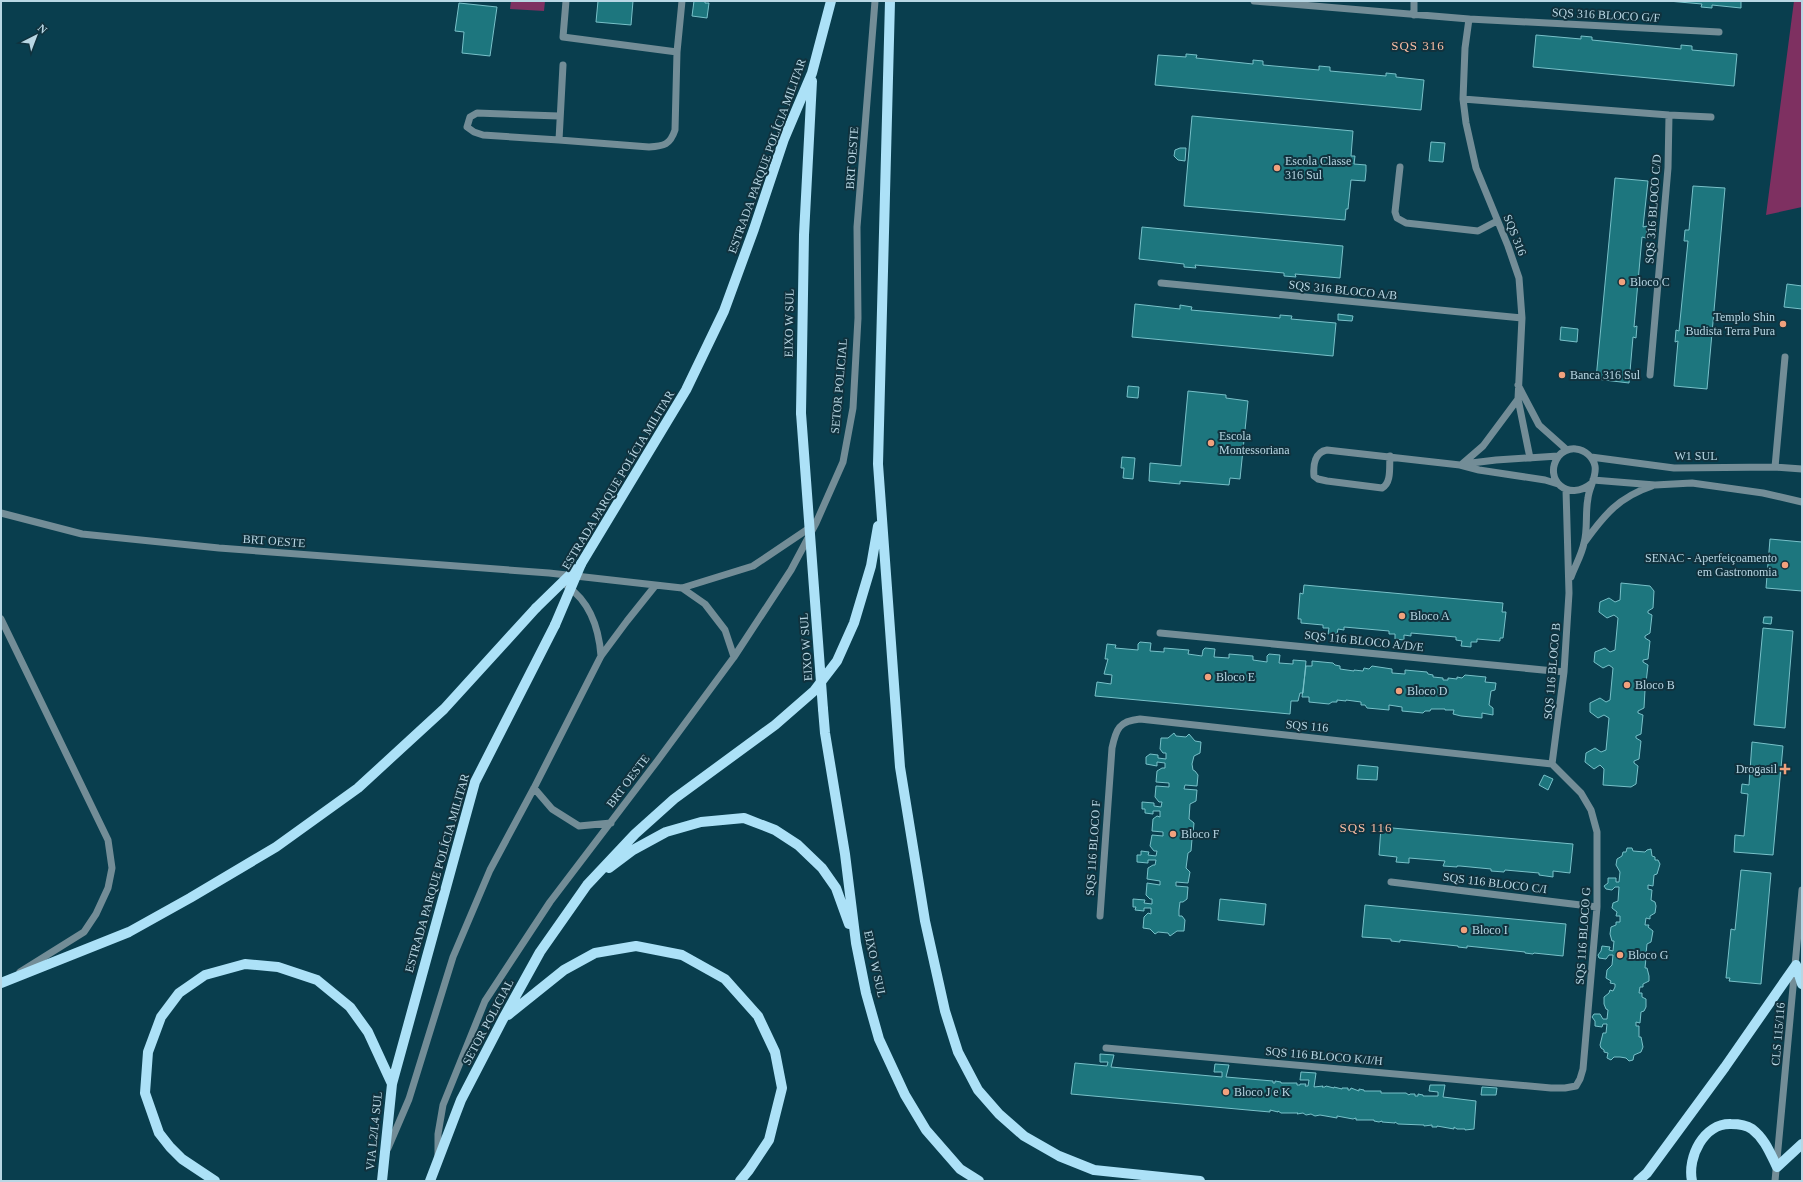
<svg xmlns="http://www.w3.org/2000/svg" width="1803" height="1182" viewBox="0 0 1803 1182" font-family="'Times New Roman',serif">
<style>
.green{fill:#7e3061}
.building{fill:#1d767e;stroke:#78c1c9}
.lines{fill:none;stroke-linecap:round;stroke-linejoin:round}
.minor{stroke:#738d97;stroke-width:7}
.major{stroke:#ace1f7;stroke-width:10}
.major-bridge{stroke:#ace1f7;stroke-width:10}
.poi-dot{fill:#f1a17d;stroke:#10323e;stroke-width:1.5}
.labels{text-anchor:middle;stroke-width:4;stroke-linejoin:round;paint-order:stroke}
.street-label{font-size:12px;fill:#b9d7e4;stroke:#10323e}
.poi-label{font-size:12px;fill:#b9d7e4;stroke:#10323e;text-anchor:start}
.neighbourhood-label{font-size:13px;letter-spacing:1px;fill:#fcbea4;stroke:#10323e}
</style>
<rect width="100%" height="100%" fill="#093e4e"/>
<path class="green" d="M511,1H545L544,11L510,9Z
M1794,1H1802V207L1766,215Z"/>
<path class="building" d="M598,1H633L631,25L596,22Z
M694,1H705V3H709L707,18L692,16Z
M1668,1H1741V8L1712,5V8L1701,7L1702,4Z
M459,3L497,7L490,56L462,53L464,32L455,31Z
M1536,35L1581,39V36L1592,37V40L1681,49V45L1692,46V50L1737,54L1734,86L1533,67Z
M1186,54L1197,55L1196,58L1253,64V60L1263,61V65L1319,70V66L1330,67V71L1386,76V73L1396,74V77L1424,80L1421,110L1155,85L1158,55L1186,57Z
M1192,116L1353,131L1351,156H1355L1354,164L1366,165V171L1365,181L1351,180L1348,209H1346L1345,220L1184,206Z
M1431,142L1445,143L1443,162L1429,161Z
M1180,148H1186L1185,161L1178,160L1174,156L1175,150Z
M1615,178L1648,181L1643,227L1647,226L1646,238L1642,237L1634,327L1637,326L1636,338L1633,337L1629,383L1596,379Z
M1693,186L1725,188L1707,389L1674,386L1678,341L1675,342L1676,330L1679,331L1688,241H1684L1685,230H1689Z
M1142,227L1343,246L1340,278L1295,274L1296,277L1284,276V273L1195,265L1196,268L1184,267V264L1139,259Z
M1787,284L1802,286V309L1784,307Z
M1135,304L1180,309V305L1192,307L1191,310L1280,318V315L1292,316L1291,319L1336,323L1333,356L1132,337Z
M1338,314L1353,316L1352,321L1338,320Z
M1561,327L1578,329L1577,342L1560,340Z
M1128,386L1139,387L1138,398L1127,397Z
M1188,391L1226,395V398L1248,401L1240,479L1230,478L1229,485L1180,481V484L1149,481L1150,463L1181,466Z
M1122,457L1135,458L1133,479L1123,478L1124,468H1121Z
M1770,539L1802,542V591L1766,588Z
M1621,583L1650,586L1654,591L1653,608L1648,611V613L1652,615L1650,633L1645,636V638L1650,641L1648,659L1643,660V662L1648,665L1646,683L1641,685V688L1645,690L1644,708L1638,711V713L1643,715L1641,734L1636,736V738L1641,741L1639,759L1634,761V763L1638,766L1636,784L1631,787L1603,785L1604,769L1600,765L1594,769L1585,762L1586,753L1595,748L1601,752L1606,750L1609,718L1604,715L1598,718L1590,712V703L1600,698L1606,702L1610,700L1613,668L1609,665L1603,668L1594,662L1595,652L1605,648L1610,652L1615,650L1618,618L1614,615L1607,618L1599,612L1600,602L1609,598L1615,602L1620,600Z
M1304,585L1503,603L1502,612H1506L1503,638H1500V641L1477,639V642H1471V647L1461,646L1462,641L1456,640V637L1411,633V636L1404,635V640L1395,639V634H1389V631L1344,627V630L1338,629L1337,634H1328L1329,628H1323V625L1301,623V619H1298L1300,593L1303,594Z
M1764,617H1772L1771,624L1763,623Z
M1763,628L1793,631L1785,728L1754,725Z
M1140,642L1151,643L1150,651L1164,652V648L1189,650L1188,654L1202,656L1203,650L1205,648L1215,649L1214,657L1229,658V654L1253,656V660L1267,662V656L1269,654L1280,655L1279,663L1293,664V660L1306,661L1303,693H1300L1298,701H1291L1290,714L1095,696L1097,682L1111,684L1112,675L1104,674L1108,659H1105L1107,644L1116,645L1115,648L1138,650V644Z
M1312,661L1333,663L1335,665L1340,666V669L1354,671V670L1363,671L1364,668L1369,669L1372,666L1392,669V673L1405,674V670L1427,672L1428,674L1433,675V677L1443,678V680H1448V678L1457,679V677L1462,678L1465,675L1486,677L1485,682L1496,683L1495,690L1491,691L1489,705L1493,708V715L1482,713V718L1461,716L1453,714L1454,710H1445V709H1431L1430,711H1425L1423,713L1402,711V707L1389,705V710L1367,708L1365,705H1361V702L1346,700V701L1337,700V702H1332L1329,704L1309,702V697H1302L1306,666H1312Z
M1174,733L1176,736L1186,737L1189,734L1195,741L1201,742L1200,753L1194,756L1192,764L1193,770L1195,771L1198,775L1197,786L1185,785L1184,789L1197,790L1196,801L1190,804L1189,819L1194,823L1193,834L1182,833V838L1192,839L1191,851L1188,853L1186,868L1190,872L1188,883L1176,882V886L1188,887L1187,899L1183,902H1180L1179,910V916H1182L1185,920L1184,931H1177L1170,936L1168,933L1158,932L1155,934L1150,929L1143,928L1144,917L1148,913L1151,914V908H1144V911L1135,910L1136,907H1133V899L1145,900L1144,903L1152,904V899H1150L1146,895L1147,883L1160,885V881L1147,879L1148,868L1153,865H1155L1156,860H1148V863L1137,862V855H1141V851L1149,852L1148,855L1156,856L1157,851H1154L1150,846L1152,835L1163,836V832L1152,831L1153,819L1157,816L1160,817V811H1153V814L1145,813V809H1142V802L1154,803V806L1161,807L1162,802H1159L1155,797L1156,786L1169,787V783L1156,782L1157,771L1162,768H1165V763L1157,762V766L1146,764V757L1150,754L1158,755V758L1166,759V753H1163L1160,749L1161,738H1168Z
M1752,742L1783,746L1773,855L1734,852L1735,835L1744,836L1748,794L1741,793L1742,784L1749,785Z
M1358,765L1378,767L1377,780L1357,779Z
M1544,775L1553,779L1548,790L1539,785Z
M1381,827L1573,844L1570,873L1553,871V877L1539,875V873L1505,870L1504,872L1491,871V869L1460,866H1457V867L1443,866L1445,861L1409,858V863L1396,862L1397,857L1379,855Z
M1627,848H1632L1633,851L1645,852L1647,850L1651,849L1652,856L1655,857V860H1658L1660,864L1657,874L1654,875L1653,886L1648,885V889L1652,890L1651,900L1655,902L1656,906L1655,913L1650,916V919L1646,918L1645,925H1649L1648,927L1653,931L1651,942L1647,944L1646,954L1643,953L1642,958H1646L1645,968H1647L1649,976V981L1643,984V987H1640L1639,993H1642V997L1646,999V1007L1644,1011L1641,1012L1640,1023L1636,1022V1026H1639V1037H1641L1643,1047L1641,1052L1634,1055L1633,1060L1629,1061L1626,1058L1620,1057H1614L1611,1060L1607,1058L1608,1053L1604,1052V1050L1601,1048L1600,1045L1603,1033H1606L1607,1024H1603L1602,1027L1595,1026V1021L1592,1017L1594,1014H1600L1603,1019H1607L1608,1010L1606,1009L1604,1004V997L1609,993L1610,990L1613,991L1615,987V984L1610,983L1611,981L1606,978L1607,970L1612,965L1613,955H1609L1606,959L1599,958L1598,955L1601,951L1602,946L1610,947L1609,950L1613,951L1614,941H1612L1610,934L1611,927L1616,925V922H1620V916H1616L1617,912L1612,908L1613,903L1618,901L1619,887H1615L1612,890L1606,889L1604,886L1608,883V878H1616V882H1619L1620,872L1616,865L1617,859L1622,856L1623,852H1626Z
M1741,870L1771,873L1761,984L1729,981L1730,978H1726L1731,929L1735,930Z
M1220,899L1266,904L1264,925L1218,920Z
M1365,905L1566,924L1563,956L1534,953L1533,954L1525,953V952L1467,946V948L1458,947V946L1400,940V942L1391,941V939L1362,937Z
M1100,1054L1114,1055L1111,1067L1222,1077V1072H1214L1215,1064L1229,1065L1226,1077L1273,1081V1083H1275V1081L1281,1082V1083H1297V1085H1300V1084H1306L1305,1086H1308L1309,1080H1300L1301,1072L1316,1073L1314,1087L1323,1086L1322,1087H1325L1326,1086L1334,1088V1087L1342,1089V1088H1348V1090H1350L1351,1088L1359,1091V1089L1364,1090V1091H1381V1093H1406L1409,1095L1410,1094H1415V1096H1418V1094L1423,1095V1096H1438V1092L1429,1091L1430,1085H1445L1443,1097L1476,1101L1474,1129L1465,1130V1129H1457L1454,1127V1129L1437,1126V1127H1432V1125L1424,1126V1125L1398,1124L1395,1122V1123L1382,1122V1121L1379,1122L1374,1121V1120H1356V1118L1353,1119L1337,1116V1118L1320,1115L1315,1116L1311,1114L1306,1115L1303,1113L1297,1114L1298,1113H1281L1278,1111V1112L1270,1110V1112L1071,1094L1075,1063L1107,1066L1108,1062H1100Z
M1482,1087L1497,1088L1496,1095H1481Z"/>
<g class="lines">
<path class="minor" d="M566,1L563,37L677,52
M1254,1L1469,19L1465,48L1463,99L1466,123L1476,168L1508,246L1519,278L1522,318L1518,399L1530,458
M1414,15V1
M1469,19L1719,32
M563,65L559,140L649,147C664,146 670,145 675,130L677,52L682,1
M1463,99L1669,115L1711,117
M559,140L483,135L474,132L467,127L470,117L477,113L559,116
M1400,167L1395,212L1397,218L1406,223L1478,231L1497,221
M1161,283L1522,318
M1650,375L1668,168L1669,115
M1518,385L1539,425L1567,450
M1390,456C1389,466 1392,483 1382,488L1327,481L1318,479L1314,476C1313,465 1315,452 1327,450L1460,465L1479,470L1545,480L1558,484
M1591,457L1674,468L1775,467L1802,469
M1463,464L1496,460L1558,456
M1461,465L1483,446L1518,399
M1775,467L1785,357
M1593,480L1655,485L1692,483L1763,493L1802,502
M1,513L82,534L219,548L549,573L682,588L753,566L811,527
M1584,543C1604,515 1619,497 1652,486
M1571,577C1575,566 1582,554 1584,543C1588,529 1585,513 1588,498C1589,487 1597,477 1595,466C1593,457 1585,450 1576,449C1569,448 1561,452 1558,457C1543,479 1568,503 1592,483
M567,586C590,602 599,629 601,656
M682,588L705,604L725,630L734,657
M1,619L108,840L112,868L108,888L96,914L84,932L20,972
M1160,633L1564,672
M1552,764L1564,672L1569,593L1566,490
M534,788L552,809L579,826L611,823
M1391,882L1597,907
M1100,916L1112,748C1116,729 1119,721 1140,719L1552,764
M1106,1048L1551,1088H1565L1576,1086L1580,1079L1583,1069L1597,907V832L1591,810L1581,793L1552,764
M388,1148L409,1099L453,957L490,870L534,788L601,656L627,621L655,586
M438,1156V1134L443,1105L485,1001L550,902L655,764L734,657L791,570L816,523L843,462L853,408L858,318L857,227L875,1
M1775,1181L1802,890"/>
<path class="major" d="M890,1L878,464L900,767L925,921L945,1011L958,1052L978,1090L999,1114L1024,1136L1059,1156L1094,1170L1200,1181
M801,413L804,235L812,81
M581,564L686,390L724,311L754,229L784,139L812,73L831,1
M823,709L825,733L845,854L856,943L866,993L879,1039L905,1095L926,1130L960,1169L979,1181
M609,868L633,850L666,832L701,822L744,818L775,830L798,845L822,868L836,888L849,924
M1796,965L1802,984
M1,983L129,932L190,898L276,847L358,788L444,709L536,608
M508,1015L564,970L595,953L636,946L682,955L725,979L758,1016L775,1052L782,1088L769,1140L749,1170L740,1181
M215,1181L182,1159L170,1147L159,1133L145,1093L148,1052L161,1017L179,993L205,975L245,964L278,967L317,980L350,1007L368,1032L392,1084
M382,1181L392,1084L475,782L555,625
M430,1181L461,1100L503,1019L540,952L587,885L635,834L674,799L775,725L814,691L837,661L854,623L871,566L878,526
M1638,1181L1647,1173L1725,1067L1796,965
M1692,1181C1687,1157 1704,1123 1731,1124C1738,1124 1746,1125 1752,1129C1765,1139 1770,1153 1777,1167L1802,1144"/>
<path class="major-bridge" d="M801,413L823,709
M536,608L576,569
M555,625L581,564"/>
</g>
<g class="poi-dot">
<circle cx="1277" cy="168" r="4"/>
<circle cx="1622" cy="282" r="4"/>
<circle cx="1783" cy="324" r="4"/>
<circle cx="1562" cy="375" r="4"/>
<circle cx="1211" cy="443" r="4"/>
<circle cx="1785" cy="565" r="4"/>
<circle cx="1402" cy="616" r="4"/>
<circle cx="1208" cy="677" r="4"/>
<circle cx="1627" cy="685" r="4"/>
<circle cx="1399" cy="691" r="4"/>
<path d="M1783 763h4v4h4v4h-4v4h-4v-4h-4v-4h4z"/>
<circle cx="1173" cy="834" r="4"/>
<circle cx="1464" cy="930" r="4"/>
<circle cx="1620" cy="955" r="4"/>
<circle cx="1226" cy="1092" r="4"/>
</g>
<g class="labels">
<g class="street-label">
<text transform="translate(1606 15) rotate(3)" y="4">SQS 316 BLOCO G/F</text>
<text transform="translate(767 156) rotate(-70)" y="4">ESTRADA PARQUE POLÍCIA MILITAR</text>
<text transform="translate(852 158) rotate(-86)" y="4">BRT OESTE</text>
<text transform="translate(1653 209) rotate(-86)" y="4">SQS 316 BLOCO C/D</text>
<text transform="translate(1515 235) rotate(68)" y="4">SQS 316</text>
<text transform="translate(1343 290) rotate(6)" y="4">SQS 316 BLOCO A/B</text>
<text transform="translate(789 323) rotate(-89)" y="4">EIXO W SUL</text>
<text transform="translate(839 386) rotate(-85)" y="4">SETOR POLICIAL</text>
<text x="1696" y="460">W1 SUL</text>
<text transform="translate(618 480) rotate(-59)" y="4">ESTRADA PARQUE POLÍCIA MILITAR</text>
<text transform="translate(274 541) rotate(4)" y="4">BRT OESTE</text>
<text transform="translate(1364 641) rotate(6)" y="4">SQS 116 BLOCO A/D/E</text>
<text transform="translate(806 647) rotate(-94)" y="4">EIXO W SUL</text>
<text transform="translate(1552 671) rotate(-85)" y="4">SQS 116 BLOCO B</text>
<text transform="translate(1307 726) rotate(5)" y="4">SQS 116</text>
<text transform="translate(628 781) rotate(-53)" y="4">BRT OESTE</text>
<text transform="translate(1093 848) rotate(-86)" y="4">SQS 116 BLOCO F</text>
<text transform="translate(437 873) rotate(-74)" y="4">ESTRADA PARQUE POLÍCIA MILITAR</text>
<text transform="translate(1495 883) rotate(7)" y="4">SQS 116 BLOCO C/I</text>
<text transform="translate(1583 936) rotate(-86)" y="4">SQS 116 BLOCO G</text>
<text transform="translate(875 964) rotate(78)" y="4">EIXO W SUL</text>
<text transform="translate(488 1022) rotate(-62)" y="4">SETOR POLICIAL</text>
<text transform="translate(1778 1034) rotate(-85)" y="4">CLS 115/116</text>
<text transform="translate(1324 1056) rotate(5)" y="4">SQS 116 BLOCO K/J/H</text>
<text transform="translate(374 1131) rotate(-84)" y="4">VIA L2/L4 SUL</text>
</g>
<g class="poi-label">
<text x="1285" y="165">Escola Classe<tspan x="1285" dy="14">316 Sul</tspan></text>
<text x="1630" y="286">Bloco C</text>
<text x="1775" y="321" text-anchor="end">Templo Shin<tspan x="1775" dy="14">Budista Terra Pura</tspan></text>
<text x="1570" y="379">Banca 316 Sul</text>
<text x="1219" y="440">Escola<tspan x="1219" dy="14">Montessoriana</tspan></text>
<text x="1777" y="562" text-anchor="end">SENAC - Aperfeiçoamento<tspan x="1777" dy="14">em Gastronomia</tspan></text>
<text x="1410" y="620">Bloco A</text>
<text x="1216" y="681">Bloco E</text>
<text x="1635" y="689">Bloco B</text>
<text x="1407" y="695">Bloco D</text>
<text x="1777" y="773" text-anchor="end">Drogasil</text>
<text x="1181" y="838">Bloco F</text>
<text x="1472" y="934">Bloco I</text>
<text x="1628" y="959">Bloco G</text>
<text x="1234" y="1096">Bloco J e K</text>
</g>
<g class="neighbourhood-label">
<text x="1418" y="50">SQS 316</text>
<text x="1366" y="832">SQS 116</text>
</g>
</g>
<rect width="1803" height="1182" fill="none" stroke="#b9d7e4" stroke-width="4"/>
<g transform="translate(36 36) rotate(42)" stroke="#10323e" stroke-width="3" paint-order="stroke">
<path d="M0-3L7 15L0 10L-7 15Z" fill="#b9d7e4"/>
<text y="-6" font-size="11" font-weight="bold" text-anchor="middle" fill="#b9d7e4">N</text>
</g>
</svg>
